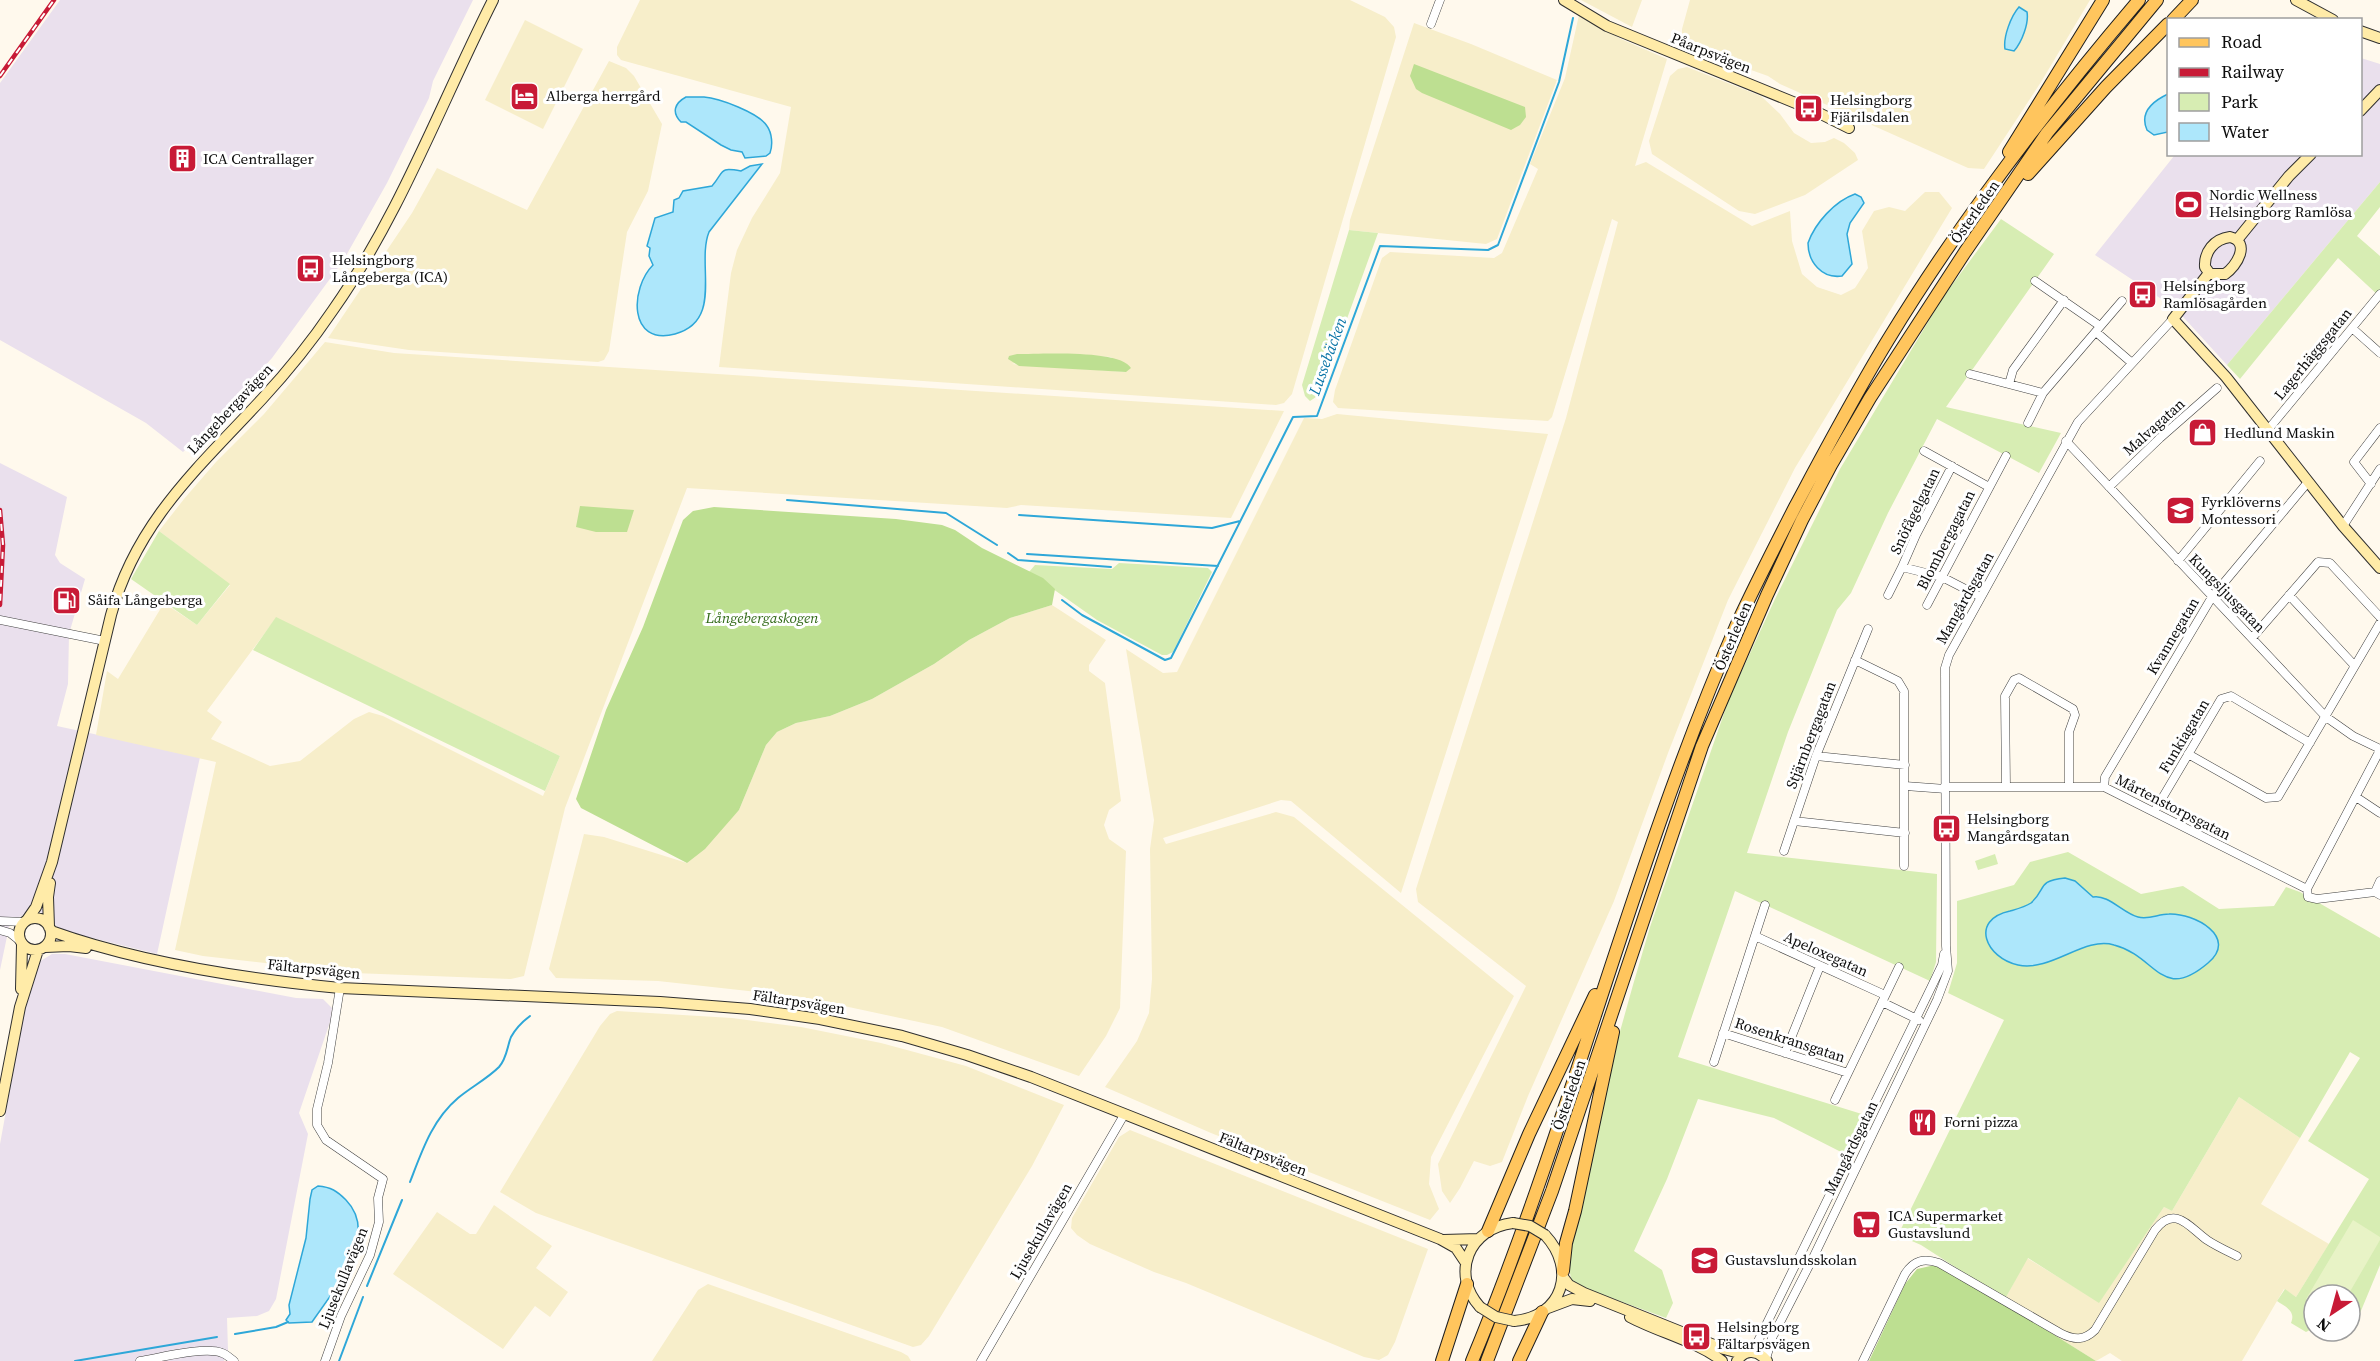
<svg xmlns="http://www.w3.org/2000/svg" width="2380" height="1361" viewBox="0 0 2380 1361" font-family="'Source Serif 4',serif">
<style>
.industrial{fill:#eae0ed}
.farmland{fill:#f7eeca;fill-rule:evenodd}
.green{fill:#d7edb3}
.forest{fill:#bddf91}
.pitch{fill:#e8f3c6}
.water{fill:#ade7fb;stroke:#2ea7d8;stroke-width:1.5}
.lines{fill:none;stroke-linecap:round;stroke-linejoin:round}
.stream{stroke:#2ea7d8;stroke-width:2}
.street-casing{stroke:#404040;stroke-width:9}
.secondary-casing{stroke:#2f2f2f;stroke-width:12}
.primary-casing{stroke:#1e1e1e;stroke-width:14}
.street{stroke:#fff;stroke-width:8}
.secondary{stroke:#ffeba8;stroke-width:10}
.primary{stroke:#ffc55d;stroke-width:12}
.rail-casing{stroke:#c81a36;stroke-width:4.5}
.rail{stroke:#fff;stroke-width:2;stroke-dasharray:7;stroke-linecap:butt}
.secondary-bridge-casing{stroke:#2f2f2f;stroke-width:12;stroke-linecap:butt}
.secondary-bridge{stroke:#ffeba8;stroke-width:10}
.labels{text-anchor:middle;stroke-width:6;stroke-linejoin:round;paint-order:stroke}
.street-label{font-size:15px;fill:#0d0d0d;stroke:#fff}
.poi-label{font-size:15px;fill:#0d0d0d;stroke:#fff;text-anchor:start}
.park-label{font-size:15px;font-style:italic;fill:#326a18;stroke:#fff}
.water-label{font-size:16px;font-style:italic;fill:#0c76a8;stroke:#fff}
</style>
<rect width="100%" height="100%" fill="#fff9ed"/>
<path class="industrial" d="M60,0H473L433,81L429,98L387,183L343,261L272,358L209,427L183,452L146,423L0,340V83Z
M2361,58L2380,64V182L2227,365L2175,308L2095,255L2174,156L2360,154Z
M0,463L67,497L55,555L60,563L85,579L69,634L68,684L57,726L200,757L157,954L60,930L47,915L37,911L16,918L9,927L0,970Z
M52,954H65L296,998L323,999L332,1008L331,1019L299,1113L308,1134L276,1299L269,1311L257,1316L227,1318L228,1350L224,1361H0V1144L28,991L39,962Z"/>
<path class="farmland" d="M640,0H1350L1385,17L1394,27L1396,37L1292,394L1284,403L1276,405L719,367L731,273L737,250L752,218L780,173L791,107L621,60L617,55V47ZM1053,354L1111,357L1126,372L1012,364Z
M1581,0H1642L1632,27Z
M1690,0H2090L2041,82L1984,169L1968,168L1780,84L1768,76L1689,48L1682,39V29Z
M1579,15L1621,39L1667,59L1635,166L1646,162L1752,226L1790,211L1792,241L1802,274L1817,287L1841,295L1855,288L1868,268L1862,231L1874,211L1889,207L1905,211L1925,192H1939L1952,208L1795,468L1728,600L1668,753L1614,901L1528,1096L1502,1162L1490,1166L1474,1161L1460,1188L1450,1203L1442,1191L1438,1164L1526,986L1418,902L1416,889L1566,418L1618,222L1612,219L1552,417L1548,421L1338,408L1333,402L1335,390L1382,258L1390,252L1494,258L1502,253L1538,169L1530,164L1565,78Z
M525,20L583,49L543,129L485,100Z
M1414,23L1471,44L1557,80L1497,239L1486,244L1349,230L1350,220Z
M609,61L626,68L634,76L662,124L648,191L627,232L609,351L604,360L598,362L409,350L328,338L412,213L437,168L527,210Z
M1687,67L1761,96L1780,114L1794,133L1811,143L1825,142L1834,138L1844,143L1855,153L1858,160L1805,195L1755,214L1739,211L1652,154L1649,141L1670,76L1678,69Z
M325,342L394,353L1284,411L1231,518L1021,505L1007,508L687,488L565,808L524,976L511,979L354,973L203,956L175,950L216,762L96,735L107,671L118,679L164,603L197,625L230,585L159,531L184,499L216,462L264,414ZM276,618L560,756L543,796L383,716L369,712L354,719L300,761L270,766L211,739L222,722L207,711Z
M1337,414L1548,434L1401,893L1291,801L1281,800L1163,838L1166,844L1276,812L1294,817L1514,996L1431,1157L1429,1184L1439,1209L1430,1220L1211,1133L1105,1087L1137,1041L1149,1013L1152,979L1150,849L1154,820L1126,649L1163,673L1177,672L1304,418L1322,419Z
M1052,605L1106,640L1089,665V671L1105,683L1121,801L1109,810L1104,825L1109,839L1126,851L1120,1008L1106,1036L1079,1076L942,1027L802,997L658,981L556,978L549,969L584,834L604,837L687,863L739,810L766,745L777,732L796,723L830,716L872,699L934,664L969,640L1010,618Z
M617,1011L732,1018L801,1027L881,1043L966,1066L1064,1105L1032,1166L929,1336L921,1345L913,1347L536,1213L500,1192L600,1026L610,1014Z
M2239,1097L2300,1138L2261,1204L2329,1244L2296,1297L2284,1289L2242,1361H2122L2110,1353L2096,1361L2003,1303L2027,1258L2099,1302L2164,1207L2172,1211Z
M1130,1130L1428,1249L1395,1342L1388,1355L1379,1360L1364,1357L1186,1283L1154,1272L1090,1244L1077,1235L1071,1228L1072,1218L1119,1137Z
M494,1205L552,1246L536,1268L568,1292L550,1317L535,1306L503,1349L393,1274L437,1212L470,1234H476Z
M708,1284L901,1352L908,1356L911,1361H652L698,1290Z"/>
<path class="green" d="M2380,182V207L2357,236L2380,256V297L2338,258L2240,379L2227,365Z
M2001,219L2054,254L1946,407L2061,433L2039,473L1937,419L1888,513L1851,593L1837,610L1788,732L1747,853L1937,874L1936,962L1930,981L1735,891L1678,1057L1865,1115L1845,1154L1774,1118L1698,1099L1667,1179L1634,1251L1662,1270L1673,1303L1666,1318L1576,1285L1571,1279L1567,1255L1612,1060L1633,985L1650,927L1729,699L1775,599L1840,469L1943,297Z
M1349,230L1378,233L1323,385L1316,397L1310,401L1305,396L1302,385Z
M159,531L230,584L197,625L131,579Z
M1119,563L1208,568L1212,572L1173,652L1167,655H1162L1097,620L1029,572L1035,565L1112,569Z
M276,617L560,756L545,791L253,650Z
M2068,852L2141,894L2183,886L2219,909L2274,906L2286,887L2300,892L2380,938V1265L2353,1330H2350V1295H2314V1328L2306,1332L2291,1323C2296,1311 2286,1307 2277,1301L2285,1289L2296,1297L2369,1179L2308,1141L2360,1058L2350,1052L2300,1138L2239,1097L2172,1211L2164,1207L2099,1303L2028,1258L2005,1299L1921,1245L1898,1235L2004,1020L1948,993L1957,963V901L2014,885L2030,862Z
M1995,854L1998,864L1978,870L1975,861Z"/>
<path class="forest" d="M1414,64L1525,107L1526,117L1520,125L1511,130L1422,93L1416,89L1410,76Z
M1017,354C1039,354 1121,349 1131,368L1126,372L1019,366L1008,359L1009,356Z
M580,506L634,510L627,532H596L576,527Z
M714,507L896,519L942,525L955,530L982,548L1043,578L1055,589L1052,605L1010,618L969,640L934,664L872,699L830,716L796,723L777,732L766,745L739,810L705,849L687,863L581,808L576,799L606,710L643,627L683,520L693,511Z
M1935,1265L2003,1303L2096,1361H1869L1905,1284L1917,1269Z"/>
<path class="pitch" d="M2353,1220L2380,1237V1240L2348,1295H2314V1303L2306,1299Z"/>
<path class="water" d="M2019,7L2027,12C2029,23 2022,42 2014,51L2005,49C2003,37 2011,16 2019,7Z
M2168,94V132L2154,135L2147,130C2139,112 2153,101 2168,94Z
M686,97C693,97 698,97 704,97C719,98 759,113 767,126C772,133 773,145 770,153L766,156L745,158L742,152L731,150L721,145L686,122H681C671,112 675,103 686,97Z
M762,164L709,232C696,264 724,321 675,334C628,346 630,288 653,265L649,256L650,248L647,246L655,218L673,212L674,200L679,198L683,191L712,186C725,171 718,167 741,171L750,166Z
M1855,194L1861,197L1864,203L1850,223L1847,234L1852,264L1842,276C1822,279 1808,262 1808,243C1815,223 1835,201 1855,194Z
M2065,878L2075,881L2093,897C2108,894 2124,914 2138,917C2149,920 2158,914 2169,914C2194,913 2239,937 2208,963C2161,1003 2157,956 2114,945C2084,936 2052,972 2018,965C1986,958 1969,920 2010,911C2017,909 2025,907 2031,903C2047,889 2036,881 2065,878Z
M318,1186C331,1187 337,1191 346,1200C381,1236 333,1291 312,1322L289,1323L286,1320L290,1314L289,1305L306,1238L310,1199L312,1190Z"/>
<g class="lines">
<path class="stream" d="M787,500L946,513L997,545
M1019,515L1212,528L1240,521
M1008,553L1018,560L1111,567
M1027,554L1218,566
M1062,600L1082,615L1165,660L1171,658L1293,417L1317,416L1380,246L1488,250L1498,245L1559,82L1573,18
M410,1182C422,1151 432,1120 458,1098C471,1087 487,1079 499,1067C507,1058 507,1047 511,1037C516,1028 522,1022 530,1016
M367,1286L402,1200
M235,1334L276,1327L288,1322
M75,1361L217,1337
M339,1361L363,1297"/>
<defs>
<path id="street" d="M1431,24L1440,0
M2035,281L2100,326
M2352,328L2380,353
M2096,332L2132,363
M1970,374L2043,393L2122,301
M2009,384L2013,370L2064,300
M2028,423L2043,393
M2267,431L2380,294
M2066,441L2326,717L2353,736L2380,749
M1924,451L1989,487
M2371,484L2354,462L2380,428
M2109,487L2160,438L2217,388
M2343,526L2380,469
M2178,561L2260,461
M1902,567L1916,535L1952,466
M1888,595L1902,567L1942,577L1981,597
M2289,595L2354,665
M1927,605L2006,456
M0,620L105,641
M2252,638L2318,562L2330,563L2380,617
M1855,660L1898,681L1904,691V866
M2380,750L2307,889L2308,897L2317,899L2375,892L2380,895
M2188,754L2266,798L2278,797L2380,623
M1816,756L1905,765
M1905,786L1946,789
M1945,787H2104L2307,889
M2006,787L2005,696L2014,680L2019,678L2073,709L2075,715L2069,732V787
M2104,787L2105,777L2212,597L2308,482
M2356,797L2380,813
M2154,812L2221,699L2231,696L2310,743
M1794,821L1905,833
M1784,851L1816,756L1868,629
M2375,892L2380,881
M0,921L24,922
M0,930L10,933L20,941
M1755,936L1885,995
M1882,1002L1919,1020
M1723,1033L1848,1073
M1785,1053L1820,966
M1714,1062L1765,905
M1835,1100L1899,967
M1748,1352L1757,1343L1767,1323L1927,996L1942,965L1944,954
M1766,1359L1772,1338L1813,1258L1937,1000L1948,971L1946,946L1945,668L1949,655L2078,422L2173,319
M140,1361C159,1358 205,1346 222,1353C226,1354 230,1358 234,1361
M325,1361L341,1316L370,1255L379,1222L378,1198L383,1179L326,1140L317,1125V1109L328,1063L340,988
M981,1361L1124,1115
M1863,1361L1905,1274C1914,1260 1924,1258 1939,1263L2060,1333C2074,1340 2084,1341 2095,1330L2155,1230C2175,1204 2189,1227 2207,1240C2216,1246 2227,1251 2237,1256"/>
<path id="secondary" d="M1564,0L1607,26L1815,111L1849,128
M2296,0L2333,20
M2360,31L2380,38
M2360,111L2380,90
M2230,237C2251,242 2237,266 2225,274H2210L2205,267C2204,252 2214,239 2230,237Z
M2237,240L2289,176L2311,154
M2209,273L2173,319L2226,377L2343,526L2380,568
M19 934a16 16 0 1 1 32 0a16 16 0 1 1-32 0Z
M27,920L36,907L52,862L111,615C136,522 199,467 262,399C288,371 312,341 333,310C400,215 441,103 493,0
M49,927L48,897L50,883
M51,931C140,963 246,979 340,988L660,1002L750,1009L820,1019L902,1036L967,1055L1031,1077L1440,1239L1456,1248L1466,1263
M45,947L69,946L86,948
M21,989L22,944
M0,1111L20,1007L38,950
M1443,1240L1479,1239
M1563,1277L1569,1285L1584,1293L1724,1349L1743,1354
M1480,1307C1450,1274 1469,1228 1513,1223
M1548,1308L1572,1299L1590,1301
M1630,1317C1658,1332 1699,1342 1722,1361
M1514,1321C1563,1317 1577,1269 1545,1235
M1737,1361C1745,1348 1758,1350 1767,1361"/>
<path id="primary" d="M2173,20L2192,0
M2009,152L2103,0
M2028,174L2106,87L2168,24
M1488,1231L1529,1134L1595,995
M1563,1271L1566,1243L1575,1211L1613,1032
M1442,1361L1467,1284
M1472,1361C1572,1120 1632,864 1737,624C1755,585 1775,546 1795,507C1825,451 1855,394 1888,340C1961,220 2048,107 2139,0
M1487,1361L1552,1191L1702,746L1767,595L1802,520L1831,465L1870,398L1965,252L2047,133L2157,0
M1519,1361L1542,1312"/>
</defs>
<use href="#street" class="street-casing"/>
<use href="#secondary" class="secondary-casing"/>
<use href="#primary" class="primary-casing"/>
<use href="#street" class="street"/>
<use href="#secondary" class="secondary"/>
<use href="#primary" class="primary"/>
<defs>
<path id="rail" d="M0,76L54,0
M0,510L3,545L0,605"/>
</defs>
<use href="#rail" class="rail-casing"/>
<use href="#rail" class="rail"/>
<defs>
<path id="secondary-bridge" d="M1513,1223L1530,1226L1545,1235
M1480,1307L1496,1317L1514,1321"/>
</defs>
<use href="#secondary-bridge" class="secondary-bridge-casing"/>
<use href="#secondary-bridge" class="secondary-bridge"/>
</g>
<defs>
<symbol id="hotel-square" viewBox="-11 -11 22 22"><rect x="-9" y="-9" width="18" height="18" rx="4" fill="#c81a36" stroke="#fff"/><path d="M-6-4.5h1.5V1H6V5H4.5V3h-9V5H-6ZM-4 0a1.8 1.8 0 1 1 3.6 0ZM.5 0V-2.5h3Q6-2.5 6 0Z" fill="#fff"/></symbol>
<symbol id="bus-square" viewBox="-11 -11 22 22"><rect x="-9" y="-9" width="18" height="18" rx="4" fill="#c81a36" stroke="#fff"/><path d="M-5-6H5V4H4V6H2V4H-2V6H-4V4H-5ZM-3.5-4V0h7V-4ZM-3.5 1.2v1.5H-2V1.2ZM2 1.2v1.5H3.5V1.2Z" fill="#fff"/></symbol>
<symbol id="building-square" viewBox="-11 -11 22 22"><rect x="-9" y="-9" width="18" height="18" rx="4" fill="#c81a36" stroke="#fff"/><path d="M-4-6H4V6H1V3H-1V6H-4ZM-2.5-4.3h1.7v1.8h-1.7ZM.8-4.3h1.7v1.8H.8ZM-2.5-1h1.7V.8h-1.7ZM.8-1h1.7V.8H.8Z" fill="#fff"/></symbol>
<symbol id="stadium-square" viewBox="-11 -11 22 22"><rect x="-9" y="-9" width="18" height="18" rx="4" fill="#c81a36" stroke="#fff"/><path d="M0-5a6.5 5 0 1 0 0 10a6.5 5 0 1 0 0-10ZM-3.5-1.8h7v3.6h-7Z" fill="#fff"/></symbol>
<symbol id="shop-square" viewBox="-11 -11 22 22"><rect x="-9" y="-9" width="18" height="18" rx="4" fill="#c81a36" stroke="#fff"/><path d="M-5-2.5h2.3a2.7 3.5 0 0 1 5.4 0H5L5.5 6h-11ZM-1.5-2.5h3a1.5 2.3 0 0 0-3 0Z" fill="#fff"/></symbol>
<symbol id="school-square" viewBox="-11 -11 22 22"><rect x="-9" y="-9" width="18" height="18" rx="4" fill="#c81a36" stroke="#fff"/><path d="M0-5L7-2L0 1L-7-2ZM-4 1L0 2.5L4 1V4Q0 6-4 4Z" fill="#fff"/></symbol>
<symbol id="fuel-square" viewBox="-11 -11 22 22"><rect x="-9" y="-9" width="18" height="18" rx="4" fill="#c81a36" stroke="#fff"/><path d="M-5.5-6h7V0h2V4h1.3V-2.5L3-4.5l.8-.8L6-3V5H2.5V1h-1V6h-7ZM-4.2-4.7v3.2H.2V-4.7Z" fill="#fff"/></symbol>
<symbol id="restaurant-square" viewBox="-11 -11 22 22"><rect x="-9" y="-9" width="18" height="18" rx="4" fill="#c81a36" stroke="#fff"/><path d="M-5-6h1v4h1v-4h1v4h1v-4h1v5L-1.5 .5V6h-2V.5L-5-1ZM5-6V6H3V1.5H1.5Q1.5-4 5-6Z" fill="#fff"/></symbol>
<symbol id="supermarket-square" viewBox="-11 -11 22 22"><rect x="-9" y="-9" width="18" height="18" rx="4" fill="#c81a36" stroke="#fff"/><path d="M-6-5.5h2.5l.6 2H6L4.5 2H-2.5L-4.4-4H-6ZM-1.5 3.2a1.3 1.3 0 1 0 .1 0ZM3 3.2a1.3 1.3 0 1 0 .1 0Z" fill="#fff"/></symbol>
</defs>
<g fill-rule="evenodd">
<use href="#hotel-square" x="508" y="80" width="33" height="33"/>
<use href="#bus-square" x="1792" y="92" width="33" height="33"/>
<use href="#building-square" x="166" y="142" width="33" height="33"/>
<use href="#stadium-square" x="2172" y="188" width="33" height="33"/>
<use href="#bus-square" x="294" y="252" width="33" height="33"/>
<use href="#bus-square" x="2126" y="278" width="33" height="33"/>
<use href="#shop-square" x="2186" y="416" width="33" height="33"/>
<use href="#school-square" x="2164" y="494" width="33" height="33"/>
<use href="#fuel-square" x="50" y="584" width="33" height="33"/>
<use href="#bus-square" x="1930" y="812" width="33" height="33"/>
<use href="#restaurant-square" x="1906" y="1106" width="33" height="33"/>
<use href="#supermarket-square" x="1850" y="1208" width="33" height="33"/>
<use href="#school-square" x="1688" y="1244" width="33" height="33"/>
<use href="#bus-square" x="1680" y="1320" width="33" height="33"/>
</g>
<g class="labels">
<g class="street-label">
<text transform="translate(1711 53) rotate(22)" y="5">Påarpsvägen</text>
<text transform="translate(1975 212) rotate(-55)" y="5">Österleden</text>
<text transform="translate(2313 354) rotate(-51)" y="5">Lagerhäggsgatan</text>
<text transform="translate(230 409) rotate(-47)" y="5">Långebergavägen</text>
<text transform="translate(2154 427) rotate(-42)" y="5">Malvagatan</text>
<text transform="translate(1915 511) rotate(-64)" y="5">Snöfågelgatan</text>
<text transform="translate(1946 540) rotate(-63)" y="5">Blombergagatan</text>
<text transform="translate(2227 593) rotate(46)" y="5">Kungsljusgatan</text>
<text transform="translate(1965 598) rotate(-61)" y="5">Mangårdsgatan</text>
<text transform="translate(1733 636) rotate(-67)" y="5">Österleden</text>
<text transform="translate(2173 636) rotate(-59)" y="5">Kvannegatan</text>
<text transform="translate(1811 735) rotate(-69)" y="5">Stjärnbergagatan</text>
<text transform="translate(2184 736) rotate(-59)" y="5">Funkiagatan</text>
<text transform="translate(2173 807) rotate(27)" y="5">Mårtenstorpsgatan</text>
<text transform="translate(1826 954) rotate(24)" y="5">Apeloxegatan</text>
<text transform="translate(314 969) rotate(6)" y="5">Fältarpsvägen</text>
<text transform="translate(799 1002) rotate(9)" y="5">Fältarpsvägen</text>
<text transform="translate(1790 1040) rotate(18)" y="5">Rosenkransgatan</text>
<text transform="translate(1569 1095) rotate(-71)" y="5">Österleden</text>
<text transform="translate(1851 1148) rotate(-64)" y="5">Mangårdsgatan</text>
<text transform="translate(1263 1154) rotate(22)" y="5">Fältarpsvägen</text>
<text transform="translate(1041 1231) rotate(-60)" y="5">Ljusekullavägen</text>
<text transform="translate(343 1278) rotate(-68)" y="5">Ljusekullavägen</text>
</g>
<g class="poi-label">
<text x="546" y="101">Alberga herrgård</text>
<text x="1830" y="105">Helsingborg<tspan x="1830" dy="17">Fjärilsdalen</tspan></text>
<text x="203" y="164">ICA Centrallager</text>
<text x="2209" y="200">Nordic Wellness<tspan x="2209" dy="17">Helsingborg Ramlösa</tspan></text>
<text x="332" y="265">Helsingborg<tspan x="332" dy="17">Långeberga (ICA)</tspan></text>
<text x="2163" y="291">Helsingborg<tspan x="2163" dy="17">Ramlösagården</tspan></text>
<text x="2224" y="438">Hedlund Maskin</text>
<text x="2201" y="507">Fyrklöverns<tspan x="2201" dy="17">Montessori</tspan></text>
<text x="88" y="605">Såifa Långeberga</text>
<text x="1967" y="824">Helsingborg<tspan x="1967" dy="17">Mangårdsgatan</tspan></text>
<text x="1944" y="1127">Forni pizza</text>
<text x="1888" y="1221">ICA Supermarket<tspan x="1888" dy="17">Gustavslund</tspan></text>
<text x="1725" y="1265">Gustavslundsskolan</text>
<text x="1717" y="1332">Helsingborg<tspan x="1717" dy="17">Fältarpsvägen</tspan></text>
</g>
<g class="park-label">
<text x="762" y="623">Långebergaskogen</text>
</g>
<g class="water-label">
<text transform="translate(1327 356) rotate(-70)" y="6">Lussebäcken</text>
</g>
</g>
<rect x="2167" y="18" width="195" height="138" fill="#ffffff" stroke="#9e9e9e" stroke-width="1.5"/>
<rect x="2179" y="38" width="30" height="9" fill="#ffc55d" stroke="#9e9e9e" stroke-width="1.5"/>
<text x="2221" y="48" font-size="18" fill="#0d0d0d">Road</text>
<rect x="2179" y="68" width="30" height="9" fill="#c81a36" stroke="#9e9e9e" stroke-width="1.5"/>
<text x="2221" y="78" font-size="18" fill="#0d0d0d">Railway</text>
<rect x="2179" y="93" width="30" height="18" fill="#d7edb3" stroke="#9e9e9e" stroke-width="1.5"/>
<text x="2221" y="108" font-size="18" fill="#0d0d0d">Park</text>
<rect x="2179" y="123" width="30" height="18" fill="#ade7fb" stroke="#9e9e9e" stroke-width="1.5"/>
<text x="2221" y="138" font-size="18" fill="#0d0d0d">Water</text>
<g transform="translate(2332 1313) rotate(216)"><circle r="28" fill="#ffffff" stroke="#9e9e9e" stroke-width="1.5"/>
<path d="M0-4.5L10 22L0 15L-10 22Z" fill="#c81a36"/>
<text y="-9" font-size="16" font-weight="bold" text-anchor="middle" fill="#0d0d0d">N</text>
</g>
</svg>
